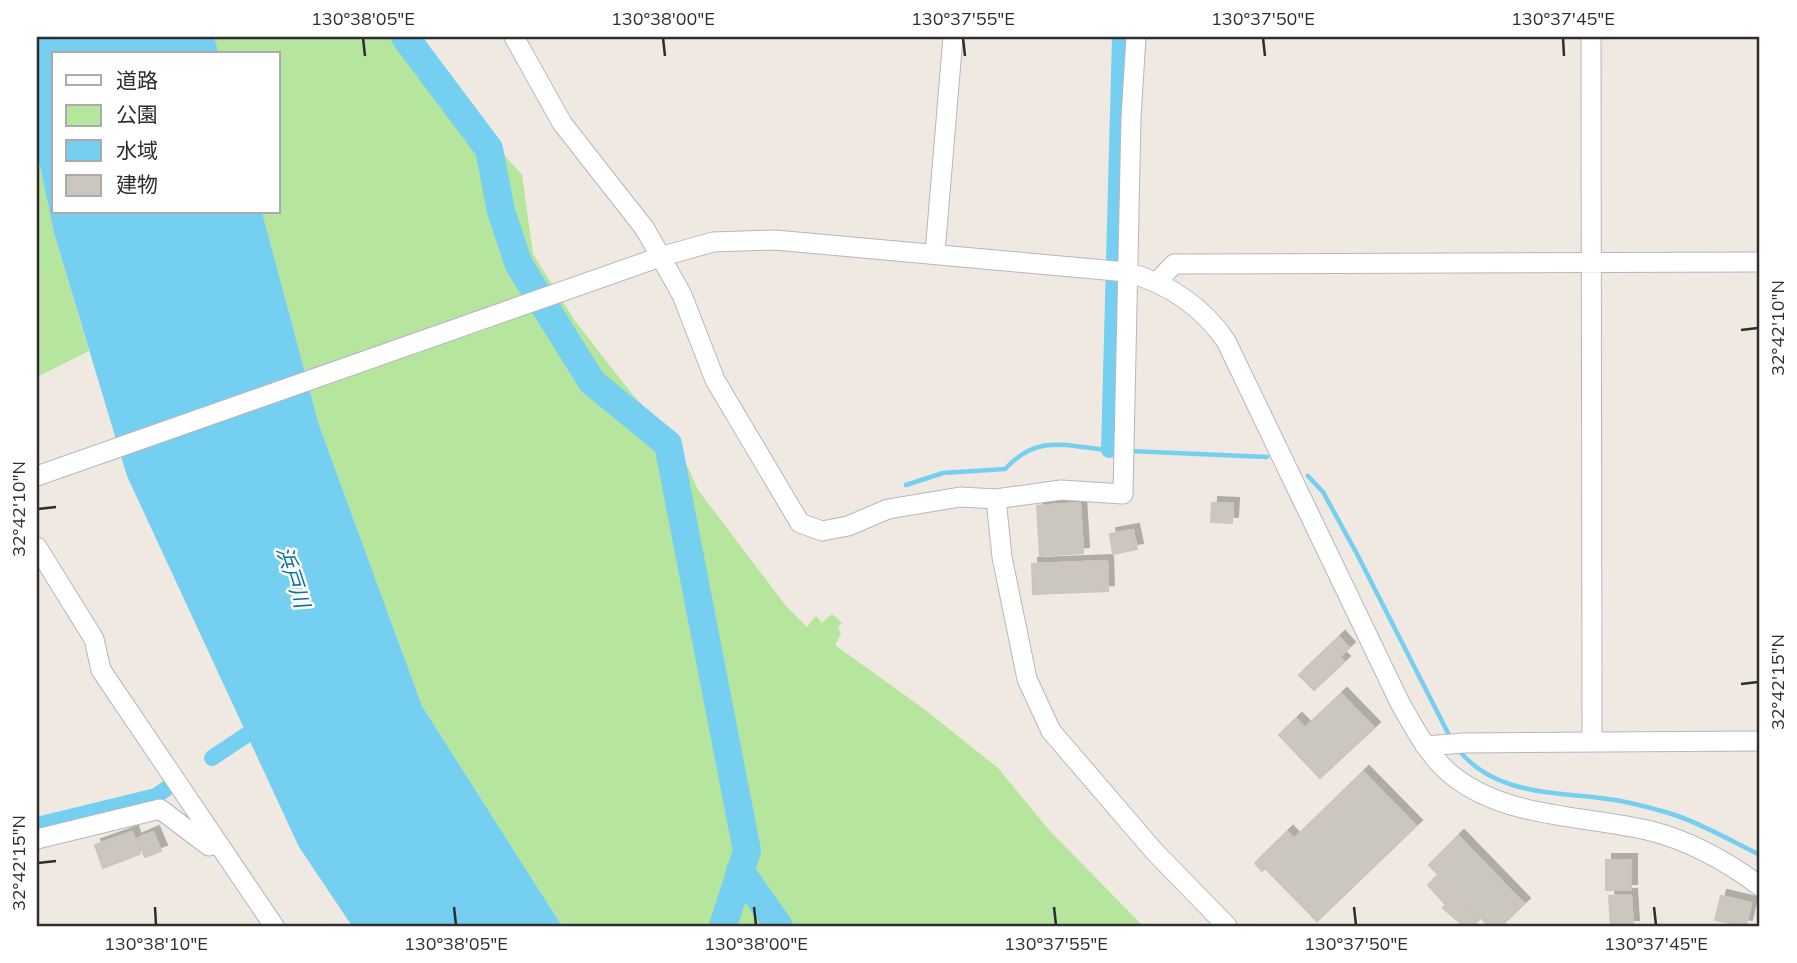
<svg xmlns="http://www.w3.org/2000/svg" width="1797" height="963" viewBox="0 0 1797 963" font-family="Mulish,'Noto Sans JP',sans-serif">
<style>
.green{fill:#b6e59e}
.water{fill:#75cff0}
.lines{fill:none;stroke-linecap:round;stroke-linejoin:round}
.stream{stroke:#75cff0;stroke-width:4.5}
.canal{stroke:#75cff0;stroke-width:16}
.river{stroke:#75cff0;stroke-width:28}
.building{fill:#cbc7bf;stroke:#cbc5ba;stroke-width:2;filter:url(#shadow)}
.minor-casing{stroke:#b4b7c1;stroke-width:21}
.minor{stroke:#fff;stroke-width:19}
.ticks{fill:none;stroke:#2e2e2e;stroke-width:2.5}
.labels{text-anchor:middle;stroke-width:5;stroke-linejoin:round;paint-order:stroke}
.water-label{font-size:21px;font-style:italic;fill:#0d6fa3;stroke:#fff}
.neatline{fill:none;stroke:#2e2e2e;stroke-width:2.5}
.ticks-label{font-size:18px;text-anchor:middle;fill:#2e2e2e}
</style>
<defs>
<filter id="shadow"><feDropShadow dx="6" dy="-6" stdDeviation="0" flood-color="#0004"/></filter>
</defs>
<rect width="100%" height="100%" fill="#efe9e1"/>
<path class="green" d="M214,37H414L487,135L522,175L533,254L575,321L632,394L675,439L698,490L786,606L807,627L816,616L822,623L832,614L842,623L838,628L841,634L835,645L924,709L998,768L1049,830L1143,926H562L422,706L319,425L262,212H278V54H219Z
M37,152L54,233L89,351L37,377Z"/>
<path class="water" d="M37,37H214L219,54H54V212H262L319,425L422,706L562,926H352L299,847L127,476L54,233L37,152Z"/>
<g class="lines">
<path class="stream" d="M1130,451L1267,457
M1308,476L1323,492L1357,554L1451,739
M906,485L943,473L1005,469C1041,430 1073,449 1118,451
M1458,749C1496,799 1566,791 1621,801C1640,805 1660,810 1678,816C1706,826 1733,842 1760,855"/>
<path class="canal" d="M1109,450L1120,37
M212,758L263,724
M37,825L156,796L166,789"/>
<path class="river" d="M405,37L489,149L501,211L519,265L592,382L668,444L747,851L723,926
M740,871L779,926"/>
</g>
<path class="building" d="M1080,503L1083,553L1040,556L1037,506Z
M1212,503L1233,504L1232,523L1211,522Z
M1133,530L1137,549L1113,554L1110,534Z
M1107,561L1108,591L1033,594L1032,564Z
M1339,637L1349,648L1339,657L1344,662L1314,690L1299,675Z
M1341,694L1374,728L1320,778L1279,735L1296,719L1305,728Z
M1363,772L1416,826L1317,921L1265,868L1262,871L1255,863L1287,832L1294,839Z
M132,832L140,854L103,868L95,845Z
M153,832L161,851L145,857L137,839Z
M1458,836L1524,904L1501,926H1489L1429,865Z
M1606,860H1631V890H1606Z
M1439,874L1479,920L1471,926H1464L1443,908L1446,905L1428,885Z
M1631,895L1633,926H1611L1609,896Z
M1721,896L1751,903L1746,926L1715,920Z"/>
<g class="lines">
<defs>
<path id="minor" d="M514,37L562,123L645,229L682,295L715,380L791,508L800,523L822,531L848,526L888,509L960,497L996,499L1061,490L1123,494L1131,118L1136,37
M1591,37L1592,741
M935,253L953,37
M1157,282L1174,264L1760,262
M37,476L660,257L713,242L775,240L1127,272C1169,284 1202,306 1226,341L1400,703C1415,729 1429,757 1453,776C1507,819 1586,815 1651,831C1690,841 1729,863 1760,886
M996,499L1002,557L1027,679L1051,731L1154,851L1227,926
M37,547L94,639L101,670L274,926
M1425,746L1464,743L1760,741
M37,839L160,809L209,846L218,843"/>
</defs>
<use href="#minor" class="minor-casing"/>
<use href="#minor" class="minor"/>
</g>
<path class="ticks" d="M363,38L365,56M663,38L665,56M963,38L965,56M1263,38L1265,56M1563,38L1564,56M1741,330L1758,328M38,509L56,507M1741,684L1758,682M38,863L56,861M155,907L156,925M454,907L456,925M754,907L756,925M1054,907L1056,925M1354,907L1356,925M1654,907L1656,925"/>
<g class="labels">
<g class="water-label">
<text transform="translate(293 577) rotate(72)" y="7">浜戸川</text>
</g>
</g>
<rect width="1797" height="963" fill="none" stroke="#ffffff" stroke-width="77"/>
<rect x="52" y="52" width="228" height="161" fill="#ffffff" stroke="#ababab" stroke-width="2"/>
<rect x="66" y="75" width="35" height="10" fill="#ffffff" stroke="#ababab" stroke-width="2"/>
<text x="116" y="88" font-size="21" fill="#2e2e2e">道路</text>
<rect x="66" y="105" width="35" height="21" fill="#b6e59e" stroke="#ababab" stroke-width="2"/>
<text x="116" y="122" font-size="21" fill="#2e2e2e">公園</text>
<rect x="66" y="140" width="35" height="21" fill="#75cff0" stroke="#ababab" stroke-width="2"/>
<text x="116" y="158" font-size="21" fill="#2e2e2e">水域</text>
<rect x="66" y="175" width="35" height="21" fill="#cbc7bf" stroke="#ababab" stroke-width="2"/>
<text x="116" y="192" font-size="21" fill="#2e2e2e">建物</text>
<rect x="38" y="38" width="1720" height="887" class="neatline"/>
<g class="ticks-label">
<text x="363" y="25">130°38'05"E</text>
<text x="663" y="25">130°38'00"E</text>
<text x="963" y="25">130°37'55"E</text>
<text x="1263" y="25">130°37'50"E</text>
<text x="1563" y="25">130°37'45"E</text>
<text transform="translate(1778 328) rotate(-90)" y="6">32°42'10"N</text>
<text transform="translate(19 509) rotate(-90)" y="6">32°42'10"N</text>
<text transform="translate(1778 682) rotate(-90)" y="6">32°42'15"N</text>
<text transform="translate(19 863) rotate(-90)" y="6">32°42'15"N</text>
<text x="156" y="950">130°38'10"E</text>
<text x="456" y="950">130°38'05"E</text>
<text x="756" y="950">130°38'00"E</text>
<text x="1056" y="950">130°37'55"E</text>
<text x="1356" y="950">130°37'50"E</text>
<text x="1656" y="950">130°37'45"E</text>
</g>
</svg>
